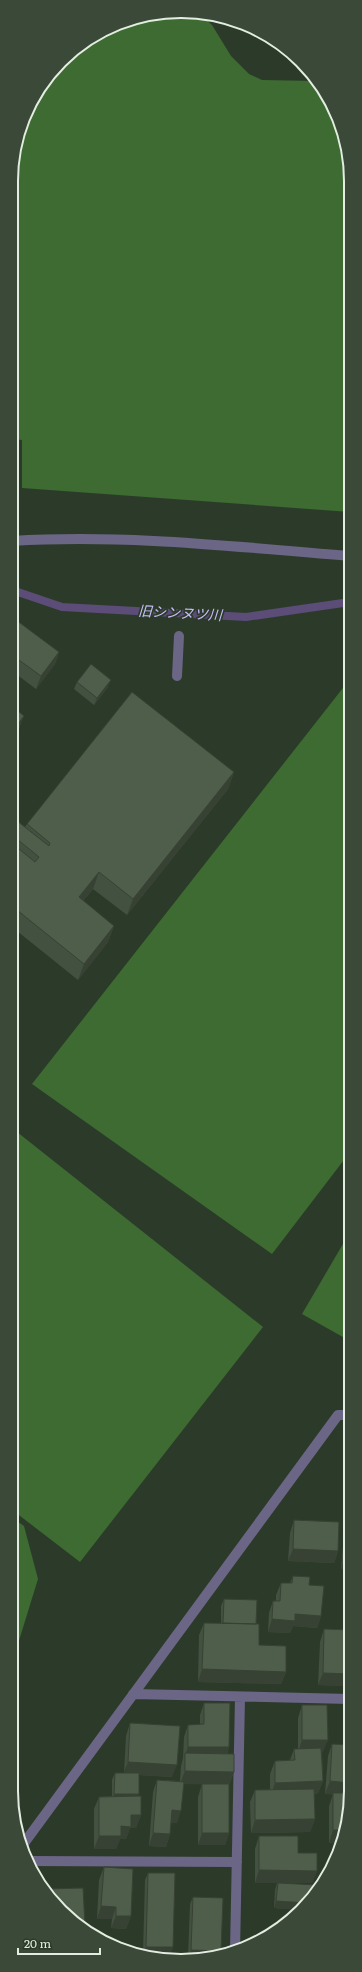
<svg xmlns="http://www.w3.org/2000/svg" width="362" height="1972" viewBox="0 0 362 1972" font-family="Literata,'Noto Sans JP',serif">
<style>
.green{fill:#3d6b32}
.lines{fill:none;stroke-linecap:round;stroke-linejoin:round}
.stream{stroke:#5b4d78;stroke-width:8}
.service{stroke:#6b6686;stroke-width:10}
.minor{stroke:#6b6686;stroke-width:10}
.tertiary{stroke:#6b6686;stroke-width:10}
.wall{fill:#435140}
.shaded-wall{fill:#374234}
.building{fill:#4e5e4a;stroke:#374234}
.labels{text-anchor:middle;stroke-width:3.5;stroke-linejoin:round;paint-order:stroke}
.water-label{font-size:14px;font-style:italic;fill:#c8befa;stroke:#2c3b29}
.rim{fill:none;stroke:#e3ede1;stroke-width:2}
</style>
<rect width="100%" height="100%" fill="#2c3b29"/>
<path class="green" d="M199,13L212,25L231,56L249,74L262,80L314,81L338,116L351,170L350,512L22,488V440L12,439V159L34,96L77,46L137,17Z
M350,679V1152L272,1254L32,1084Z
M12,1128L263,1327L80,1562L11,1509Z
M350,1232V1341L302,1314Z
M11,1517L24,1526L38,1579L17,1647L11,1658Z"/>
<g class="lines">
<path class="stream" d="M12,590L62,607L246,617L350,602"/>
<path class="service" d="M177,676L179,636"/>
<path class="minor" d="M133,1694L350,1699
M22,1846L338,1415H350
M28,1861L237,1862
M235,1952L240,1697"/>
<path class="tertiary" d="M12,541C125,534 238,547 350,556"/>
</g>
<path class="wall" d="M12,617L59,652L55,664L36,689L12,671Z
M77,682L108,687L94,705L74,689Z
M234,772L228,789L127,915L93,889L83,901L114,926L108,942L78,980L12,927V858L13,857L12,856V817L25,827L27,824Z
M294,1520L338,1551L334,1563L288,1561L290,1533Z
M345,1539H350V1570L341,1569L343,1546Z
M293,1576L309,1585L321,1616L317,1628L293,1626L290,1633L268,1632L269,1613L273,1601H276V1595L281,1583H290Z
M224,1599L256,1624L259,1645L286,1672L281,1684L198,1682L199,1635L204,1623H221V1606Z
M324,1629L350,1630V1675L345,1686L318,1685L320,1642Z
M204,1703L229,1747L227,1754L234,1772L229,1785V1833L225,1845H198V1797L202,1784H184L177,1823H171L170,1834L166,1847L149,1846L153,1792L157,1780L180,1781L181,1766L183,1758L184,1737L188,1725H200V1715Z
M302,1705L323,1752H322L323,1781L318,1793L314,1794L315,1819L310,1832L251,1833L250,1802L255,1790H270V1774L275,1761L290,1760L294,1749H298V1718Z
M130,1723L172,1777L139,1775L138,1796L141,1815L136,1828H130L126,1839H120L116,1849H94V1809L99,1797L112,1796V1780L115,1773H124L126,1736Z
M332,1744L350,1813L340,1842L329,1843V1806L333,1794H325L328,1756Z
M259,1836L298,1853L317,1871L312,1883H284L318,1889L301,1910L274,1908L275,1890L277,1883H255V1849Z
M104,1867L131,1916L126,1929L111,1928L112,1919H97L99,1880Z
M148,1873L173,1947L170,1954L143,1953L145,1880Z
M193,1897L220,1953H225L196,1957H188L190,1904Z"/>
<path class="shaded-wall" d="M59,652L55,664L36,689L41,676Z
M111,680L108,687L94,705L97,698Z
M24,716L18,732L12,741V732Z
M234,772L228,789L127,915L133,899Z
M99,872L93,889L73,913L79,897Z
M114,926L108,942L78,980L84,964Z
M293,1549L338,1551L334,1563L288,1561Z
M343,1562L350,1563V1570L341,1569Z
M295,1614L321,1616L317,1628L293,1626L290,1633L268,1632L272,1619Z
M202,1669L286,1672L281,1684L198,1682Z
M323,1673L350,1674V1675L345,1686L318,1685Z
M302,1740H328L323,1752L298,1753Z
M188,1747H229L225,1759L185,1755Z
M128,1762L177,1765L172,1777L123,1774Z
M185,1771L234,1772L229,1785L180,1784Z
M323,1781L318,1793L271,1795L275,1783Z
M330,1781L350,1783V1796L325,1794Z
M114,1794H139L136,1801H112Z
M172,1810L181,1811L177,1823H167Z
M131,1815H141L136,1828H130L126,1839H120L116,1849H94L99,1836L121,1826Z
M315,1819L310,1832L251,1833L255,1820Z
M333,1830H344L340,1842L329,1843Z
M153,1833L170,1834L166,1847L149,1846Z
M202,1833H229L225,1845H198Z
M259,1870L317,1871L312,1883H255Z
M276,1901L306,1903L301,1910L274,1908Z
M101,1906L116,1907L112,1919H97Z
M116,1916H131L126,1929L111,1928Z
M146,1947H173L170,1954H143Z
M191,1950L221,1951L220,1954L207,1953L206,1956L196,1957H188Z"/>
<path class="building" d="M12,617L59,652L41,676L12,655Z
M91,664L111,680L97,698L77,682Z
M132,692L234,772L133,899L99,872L79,897L114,926L84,964L12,906V858L19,849L35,862L39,857L12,835V817L49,846L50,843L27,824Z
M12,706L24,716L12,732Z
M294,1520L339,1522L338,1551L293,1549Z
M345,1539H350V1563L343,1562Z
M293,1576L310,1577L309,1585L324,1586L321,1616L295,1614V1621L272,1619L273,1601H280L281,1583H292Z
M224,1599L257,1600L256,1624L223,1623Z
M204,1623L259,1624V1645L286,1646V1672L202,1669Z
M324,1629L350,1630V1674L323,1673Z
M204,1703H230L229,1747H188V1725L204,1724Z
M302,1705H327L328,1740H302Z
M130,1723L180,1726L177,1765L128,1762Z
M332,1744L350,1745V1783L330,1781Z
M321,1748L323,1781L275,1783V1761L295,1760L294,1749Z
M185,1753L234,1754V1772L185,1771Z
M115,1773H139V1794H114Z
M157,1780L184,1782L181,1811L172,1810L170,1834L153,1833Z
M202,1784H229V1833H202Z
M314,1789L315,1819L255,1820V1790Z
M333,1793H350V1813L344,1830H333Z
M141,1796V1815H131V1827L121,1826V1836H99V1797Z
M259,1836H298V1853H317V1871L259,1870Z
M104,1867L133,1869L131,1916H116V1907L101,1906Z
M148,1873H175L173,1947H146Z
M278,1883L318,1885V1889L306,1903L276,1901Z
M83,1888L85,1925H81L61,1911L46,1889Z
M193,1897L223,1898L221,1951L191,1950Z
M207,1953H225L207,1956Z"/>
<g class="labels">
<g class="water-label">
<text transform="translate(180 613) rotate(3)" y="5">旧シンヌツ川</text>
</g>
</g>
<path d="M0 0H362V1972H0ZM181 18H181A163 163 0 0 1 344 181V1791A163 163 0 0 1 181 1954H181A163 163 0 0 1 18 1791V181A163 163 0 0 1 181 18Z" fill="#3b4938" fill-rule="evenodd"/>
<path class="rim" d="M181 18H181A163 163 0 0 1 344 181V1791A163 163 0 0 1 181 1954H181A163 163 0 0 1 18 1791V181A163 163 0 0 1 181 18Z"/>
<path d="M18 1948v6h82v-6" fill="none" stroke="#e3ede1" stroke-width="2"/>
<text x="24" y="1948" font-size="12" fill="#e3ede1" stroke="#2c3b29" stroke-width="3" paint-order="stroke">20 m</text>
</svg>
